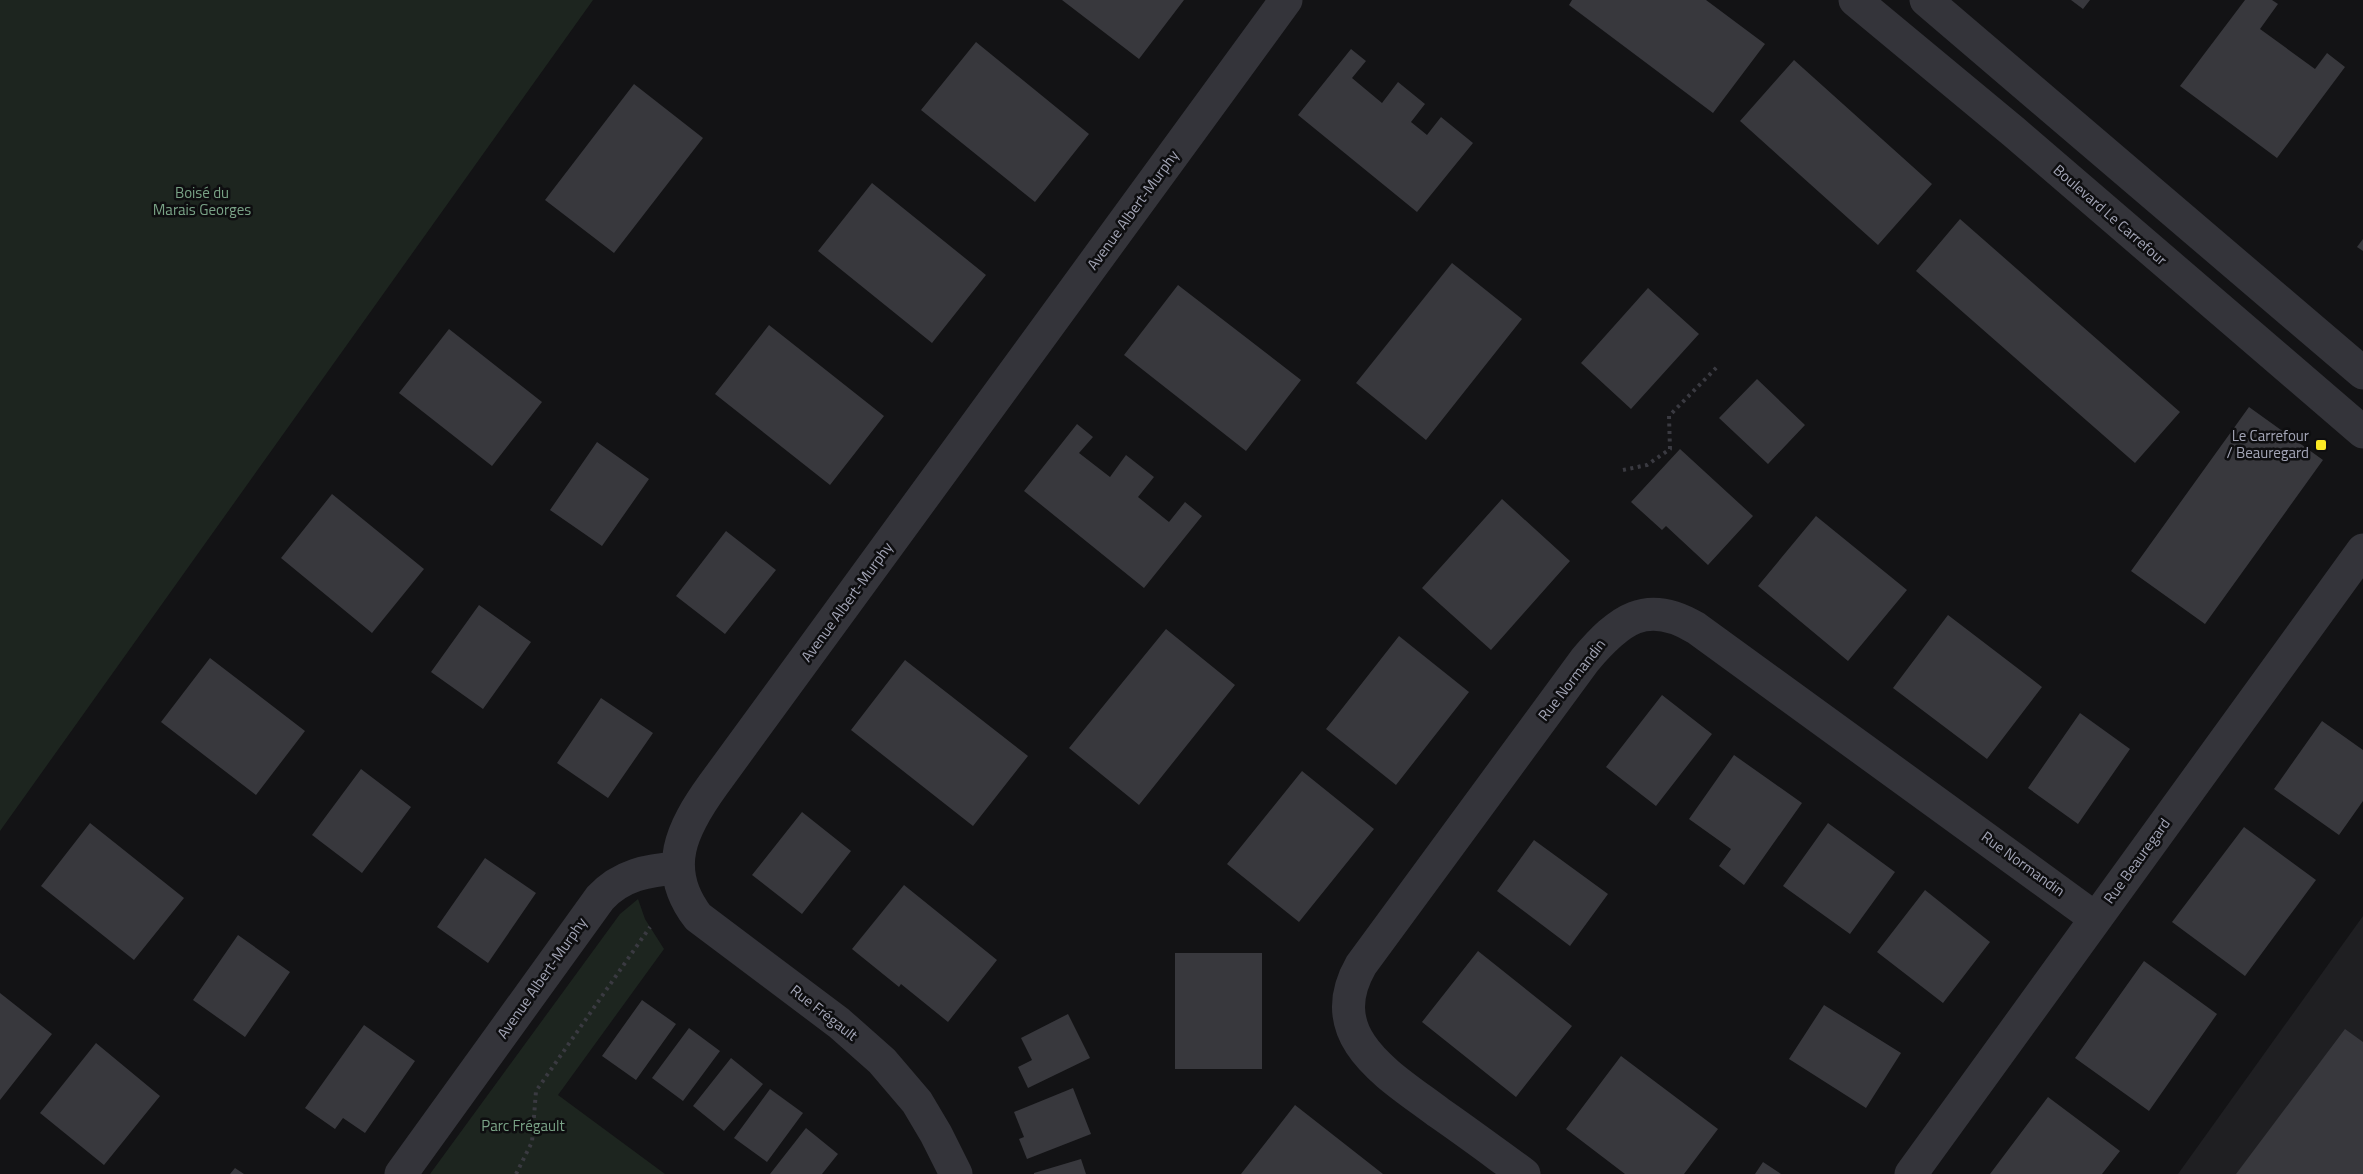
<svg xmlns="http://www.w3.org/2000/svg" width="2363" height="1174" viewBox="0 0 2363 1174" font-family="'Titillium Web',sans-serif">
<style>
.built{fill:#1f1f22}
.green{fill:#1d251f}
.building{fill:#38383d}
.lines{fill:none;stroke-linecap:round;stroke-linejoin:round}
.path{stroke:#3a3a41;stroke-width:4;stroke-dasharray:3 4.5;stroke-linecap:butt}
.minor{stroke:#34343a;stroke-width:33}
.poi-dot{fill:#fbe924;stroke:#0e0e10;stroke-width:2}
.labels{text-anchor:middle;stroke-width:5;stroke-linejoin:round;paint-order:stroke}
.park-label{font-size:15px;fill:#79a286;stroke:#0e0e10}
.street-label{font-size:15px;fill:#a3a5b6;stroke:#0e0e10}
.poi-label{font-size:15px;fill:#a3a5b6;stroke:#0e0e10;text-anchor:end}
</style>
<rect width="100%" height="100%" fill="#131315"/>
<path class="built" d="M2363,916V1174H2178Z"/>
<path class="green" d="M0,0H593L0,831Z
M638,899L645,919L664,949L558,1095L665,1174H430L620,914Z"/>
<path class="building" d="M1062,0H1184L1139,59Z
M1572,0H1706L1765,44L1713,113L1569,5Z
M2071,0H2090L2083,9Z
M2245,0H2272L2278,4L2260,29L2315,69L2327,53L2345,67L2277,158L2180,86Z
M976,42L1089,134L1035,202L921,110Z
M1351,49L1366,61L1352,78L1382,103L1398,82L1425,104L1411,122L1427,135L1441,117L1473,143L1417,212L1298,115Z
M1794,60L1932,184L1878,245L1740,121Z
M634,84L703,138L614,253L545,200Z
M872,183L986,275L932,343L818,251Z
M1960,219L2180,412L2135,463L1916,271Z
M2363,239V251L2357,247Z
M1452,263L1522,319L1426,440L1356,383Z
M1178,285L1301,380L1246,451L1124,355Z
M1648,288L1699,334L1631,409L1581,363Z
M769,325L884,416L830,485L715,394Z
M449,329L542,402L492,466L399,393Z
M1757,379L1805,425L1768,464L1719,418Z
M2249,407L2323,460L2205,624L2131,571Z
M1077,424L1093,437L1079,453L1110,477L1126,455L1154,477L1138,497L1169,522L1185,502L1202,516L1144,588L1024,491Z
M597,442L649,479L602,546L550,510Z
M1680,449L1753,516L1708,565L1666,526L1662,530L1631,502Z
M332,494L424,569L372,633L281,558Z
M1502,499L1570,561L1491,650L1422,588Z
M1816,516L1907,590L1848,661L1758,586Z
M726,531L776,570L725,634L676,596Z
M479,605L531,642L483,709L431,672Z
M1948,615L2042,687L1987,759L1893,688Z
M1166,629L1235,685L1139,805L1069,748Z
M1399,636L1469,692L1396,785L1326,729Z
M210,658L305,731L256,795L161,722Z
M905,660L1028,756L973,826L851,730Z
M1662,695L1712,734L1656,806L1606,767Z
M601,698L653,733L608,798L557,763Z
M2080,713L2130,749L2078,824L2028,788Z
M2322,721L2363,750V801L2339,835L2274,789Z
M1734,755L1802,803L1744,885L1719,866L1731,849L1689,819Z
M361,769L411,807L362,873L312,835Z
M1302,771L1374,829L1299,922L1227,864Z
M802,812L851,851L802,914L752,875Z
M90,823L184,898L134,960L41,886Z
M1828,823L1895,872L1850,934L1783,886Z
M2244,827L2316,880L2245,976L2172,922Z
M1534,840L1608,894L1570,946L1497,891Z
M485,858L536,893L488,963L437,927Z
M904,885L997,960L948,1022L901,984L899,987L852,949Z
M1925,890L1990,942L1943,1003L1877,952Z
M238,935L290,972L245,1037L193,1000Z
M1478,951L1572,1026L1516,1097L1422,1022Z
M1175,953H1262V1069H1175Z
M2144,961L2217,1014L2149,1111L2075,1058Z
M0,993L52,1034L0,1100Z
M642,1000L676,1024L636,1080L602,1056Z
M1824,1005L1901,1053L1866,1108L1789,1059Z
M1068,1014L1090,1058L1028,1088L1018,1067L1032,1060L1021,1038Z
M364,1025L415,1061L365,1133L343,1118L335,1129L305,1108Z
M689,1028L720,1051L683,1101L652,1078Z
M2345,1029L2363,1042V1174H2236Z
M96,1043L160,1096L104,1165L40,1113Z
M1621,1056L1718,1129L1684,1174H1625L1566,1129Z
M731,1058L763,1084L724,1131L693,1106Z
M1073,1088L1091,1134L1027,1159L1019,1139L1024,1137L1014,1112Z
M770,1089L803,1113L767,1162L734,1138Z
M2048,1097L2120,1151L2102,1174H1990Z
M1295,1105L1383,1174H1241Z
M806,1128L838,1154L822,1174H770Z
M1081,1159L1086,1174H1034V1173Z
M1763,1162L1781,1174H1755Z
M235,1168L244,1174H230Z"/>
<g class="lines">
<path class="path" d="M1623,470L1647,465L1670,449L1669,416L1718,366
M516,1174L532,1142L536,1091L650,927"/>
<path class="minor" d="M1855,0L2014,132L2363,432
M1926,0L2363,373
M401,1174L600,898C621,875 648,870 678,868
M956,1174L936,1134L917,1102L882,1061L839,1023L698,917C661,869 682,828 713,785L1286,0
M1524,1174C1495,1153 1467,1132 1438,1112C1389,1075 1320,1037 1361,965L1585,660C1619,620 1646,598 1696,628L2095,918
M1911,1174L2363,550"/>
</g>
<rect class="poi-dot" x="2315" y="439" width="12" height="12" rx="3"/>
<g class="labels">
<g class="park-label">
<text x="202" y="198">Boisé du<tspan x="202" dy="17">Marais Georges</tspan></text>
<text x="523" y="1131">Parc Frégault</text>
</g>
<g class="street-label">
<text transform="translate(1133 210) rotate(-54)" y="5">Avenue Albert-Murphy</text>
<text transform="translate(2110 215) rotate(41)" y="5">Boulevard Le Carrefour</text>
<text transform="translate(847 602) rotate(-54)" y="5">Avenue Albert-Murphy</text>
<text transform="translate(1572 680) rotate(-52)" y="5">Rue Normandin</text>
<text transform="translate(2137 861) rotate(-54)" y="5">Rue Beauregard</text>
<text transform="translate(2023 864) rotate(36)" y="5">Rue Normandin</text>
<text transform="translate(542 978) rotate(-55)" y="5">Avenue Albert-Murphy</text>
<text transform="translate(824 1013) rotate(38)" y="5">Rue Frégault</text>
</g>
<g class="poi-label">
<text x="2309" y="441">Le Carrefour<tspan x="2309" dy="17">/ Beauregard</tspan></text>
</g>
</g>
</svg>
